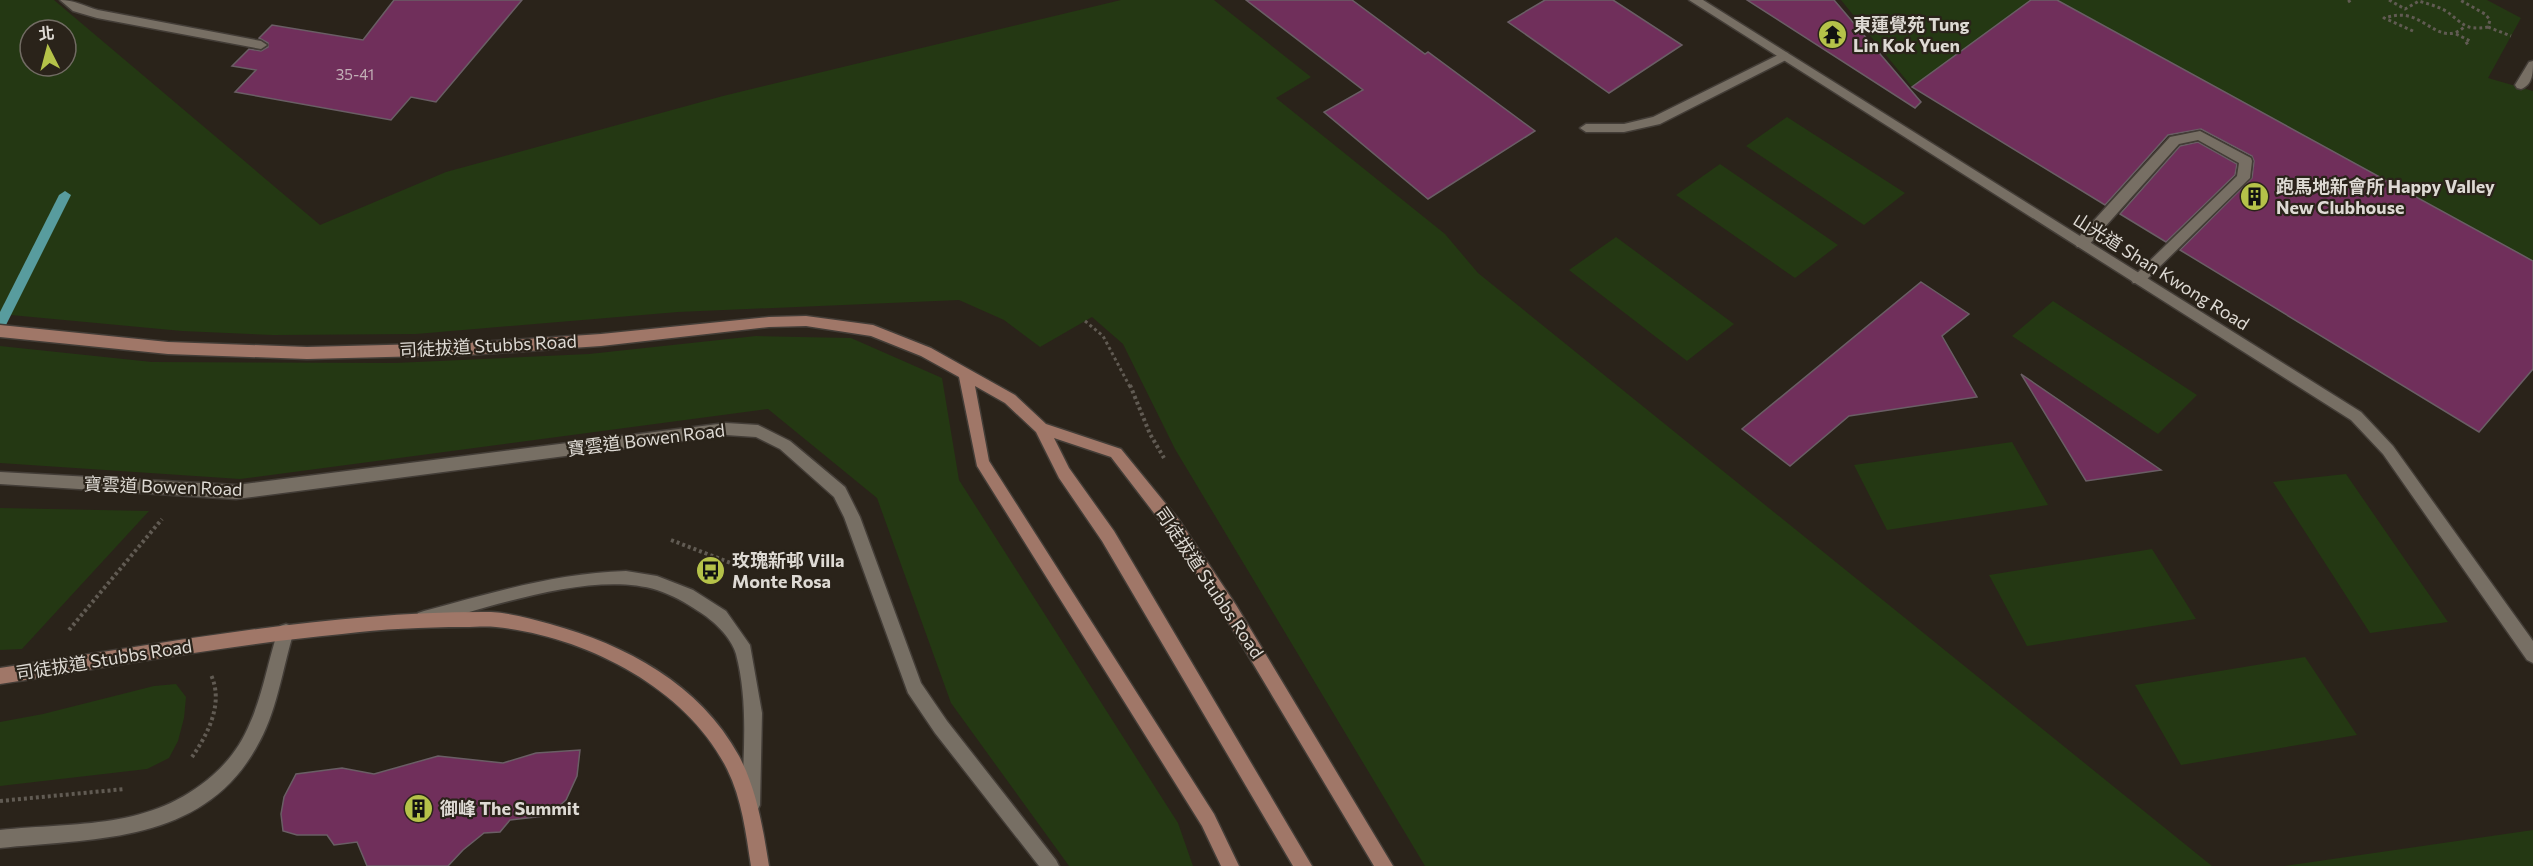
<svg xmlns="http://www.w3.org/2000/svg" width="2533" height="866" viewBox="0 0 2533 866" font-family="Commissioner,'Noto Sans TC',sans-serif">
<style>
.green{fill:#243813;fill-rule:evenodd}
.lines{fill:none;stroke-linecap:round;stroke-linejoin:round}
.stream{fill:#589c9e;fill-rule:evenodd}
.building{fill:#702f5b;stroke:#6a5e65;stroke-width:1.5}
.lane-casing{stroke:#433d37;stroke-width:3}
.street-casing{stroke:#433d37;stroke-width:3}
.secondary-casing{stroke:#433d37;stroke-width:3}
.path-far1{stroke:#615b53;stroke-width:3;stroke-dasharray:3 3;stroke-linecap:butt}
.path{stroke:#615b53;stroke-width:4;stroke-dasharray:3 3;stroke-linecap:butt}
.lane{fill:#776f64;fill-rule:evenodd}
.street{fill:#776f64;fill-rule:evenodd}
.secondary{fill:#a07768;fill-rule:evenodd}
.labels{text-anchor:middle;stroke-width:4.5;stroke-linejoin:round;paint-order:stroke}
.number-label{font-size:15px;fill:#c2afb6}
.poi-label{font-size:18px;font-weight:bold;fill:#dedad4;stroke:#2a231a;text-anchor:start}
.street-label{font-size:18px;fill:#dedad4;stroke:#2a231a}
</style>
<rect width="100%" height="100%" fill="#2a231a"/>
<path class="green" d="M0,0H54L320,225L446,172L723,96L1121,0H1214L1311,77L1276,98L1445,234L1478,273L2212,866H1425L1175,449L1123,344L1092,317L1040,347L1004,320L959,300L678,312L416,334L273,335L182,331L0,314ZM30,30H66V66H30Z
M1841,0H2031L1912,87Z
M2057,0H2487L2521,18L2488,78L2533,91V261Z
M1787,117L1905,193L1864,225L1746,146Z
M1720,164L1838,245L1795,278L1676,195Z
M1616,237L1734,324L1687,361L1569,270Z
M2053,301L2197,395L2158,434L2012,336Z
M756,336L851,338L942,378L959,480L1178,823L1193,866H1069L951,703L877,498L768,409L240,479L0,463V346L152,362L395,363L589,354Z
M2012,442L2048,505L1887,530L1854,465Z
M2346,474L2448,622L2370,633L2273,482Z
M0,508L149,511L22,649L0,650Z
M2152,549L2196,619L2027,646L1989,575Z
M2305,657L2357,735L2181,765L2135,685Z
M176,684L186,697L184,718L178,741L169,758L147,769L0,786V722L43,714L154,686Z
M2533,830V866H2284Z"/>
<g class="lines">
<path class="stream" d="M65,191L71,195L6,325L0,330V312L59,195Z"/>
</g>
<path class="building" d="M394,0H522L436,102L411,97L391,120L235,92L256,70L232,66L249,49L261,51L268,47V43L259,38L272,25L363,40Z
M1246,0H1352L1425,54L1428,52L1535,131L1428,199L1324,112L1363,90Z
M1545,0H1613L1682,45L1609,93L1508,22Z
M1747,0H1834L1921,102L1915,108Z
M2031,0H2057L2533,261V369L2479,432L2180,250L2252,178L2254,161L2252,156L2201,129L2168,135L2105,205L1912,87Z
M2198,142L2237,164L2235,175L2166,242L2120,214L2180,146Z
M1921,282L1969,314L1942,336L1977,397L1849,416L1790,466L1742,429Z
M2021,374L2161,470L2086,481Z
M580,750L577,776L566,800L559,806L545,816L510,820L500,832L484,833L463,850L448,866H367L357,842L334,845L327,835H297L283,831L281,814L284,797L296,774L342,768L374,774L438,756L503,763L536,753Z"/>
<g class="lines">
<defs>
<path id="lane" d="M1784,52L1788,53V59L1660,124L1624,132H1586L1580,128L1586,124H1624L1653,117Z
M2200,131L2251,158L2252,161L2250,178L2143,283H2133L2131,279L2237,176L2239,163L2198,140L2179,144L2087,247H2077L2075,243L2077,239L2170,137Z
M626,571L657,576L693,590L726,611L750,645L762,713L760,805L757,811L751,814L745,811L742,805C743,756 749,703 736,654C731,637 713,620 698,611C685,602 672,595 657,590C592,570 488,608 424,625L418,623L416,618L418,613L424,611C491,593 556,573 626,571Z"/>
<path id="street" d="M60,0C74,0 84,6 98,10L261,41L267,45L261,49L97,18L73,11Z
M1689,0H1703L2361,412L2393,446L2533,641V663L2527,660L2383,454L2351,420Z
M2533,61C2533,72 2533,85 2521,89L2517,88L2515,85L2529,62Z
M726,423L758,425L790,441L845,487L860,517L921,683L947,721L1056,860L1059,866H1039L935,733L908,693L844,517L834,497L780,449L756,437L726,435L236,499L0,484V472L236,485Z
M286,624L292,626L294,631C282,670 277,713 256,748C202,844 95,838 0,848V830C77,822 151,830 213,775C229,761 242,743 250,723C263,694 268,661 278,631L280,626Z"/>
<path id="secondary" d="M806,316L873,325L931,348L1015,395L1046,424L1121,449L1179,520L1236,605L1393,866H1374L1224,615L1167,530L1111,457L1054,438L1069,468L1114,531L1312,866H1293L1102,541L1059,478L1036,432L1005,403L975,386L989,461L1214,814L1239,866H1221L1202,826L977,466L959,377L921,356L871,336L806,326L769,327L601,346L465,355L307,359L168,354L0,337V325L168,342L307,347L465,343L601,334L769,317Z
M491,612C511,613 531,619 550,624C626,645 700,684 739,756C757,790 763,829 769,866H751C746,834 742,799 727,769C686,687 584,636 496,627C485,626 475,627 464,627C423,627 383,629 342,634C227,645 114,666 0,684V668C163,644 326,611 491,612Z"/>
</defs>
<use href="#lane" class="lane-casing"/>
<use href="#street" class="street-casing"/>
<use href="#secondary" class="secondary-casing"/>
<path class="path-far1" d="M2389,0L2405,9L2419,1C2428,4 2437,6 2446,11C2463,23 2464,31 2488,27L2490,20L2485,14L2460,0
M2348,2L2351,0
M2488,27L2511,36
M2413,31L2384,18C2392,16 2399,14 2408,16C2429,21 2444,45 2464,27
M2456,34L2470,41L2464,45
M1085,321L1103,336L1130,387"/>
<path class="path" d="M1130,385L1150,434L1164,458
M671,540L736,565
M69,630L162,519
M192,757C208,734 224,703 211,675
M0,801L125,789"/>
<use href="#lane" class="lane"/>
<use href="#street" class="street"/>
<use href="#secondary" class="secondary"/>
</g>
<defs>
<symbol id="temple-disc" viewBox="-11 -11 22 22"><circle r="9.5" fill="#b5c249" stroke="#2a231a"/><path d="M0-6L5-2H3V0L6.5 2.5H4V6H1.5V3h-3V6H-4V2.5H-6.5L-3 0V-2H-5Z" fill="#111"/></symbol>
<symbol id="building-disc" viewBox="-11 -11 22 22"><circle r="9.5" fill="#b5c249" stroke="#2a231a"/><path d="M-4-6H4V6H1V3H-1V6H-4ZM-2.5-4.3h1.7v1.8h-1.7ZM.8-4.3h1.7v1.8H.8ZM-2.5-1h1.7V.8h-1.7ZM.8-1h1.7V.8H.8Z" fill="#111"/></symbol>
<symbol id="bus-disc" viewBox="-11 -11 22 22"><circle r="9.5" fill="#b5c249" stroke="#2a231a"/><path d="M-5-6H5V4H4V6H2V4H-2V6H-4V4H-5ZM-3.5-4V0h7V-4ZM-3.5 1.2v1.5H-2V1.2ZM2 1.2v1.5H3.5V1.2Z" fill="#111"/></symbol>
</defs>
<g fill-rule="evenodd">
<use href="#temple-disc" x="1816" y="18" width="33" height="33"/>
<use href="#building-disc" x="2238" y="180" width="33" height="33"/>
<use href="#bus-disc" x="694" y="554" width="33" height="33"/>
<use href="#building-disc" x="402" y="792" width="33" height="33"/>
</g>
<g class="labels">
<g class="number-label">
<text x="355" y="80">35-41</text>
</g>
<g class="poi-label">
<text x="1853" y="31">東蓮覺苑 Tung<tspan x="1853" dy="21">Lin Kok Yuen</tspan></text>
<text x="2276" y="193">跑馬地新會所 Happy Valley<tspan x="2276" dy="21">New Clubhouse</tspan></text>
<text x="732" y="567">玫瑰新邨 Villa<tspan x="732" dy="21">Monte Rosa</tspan></text>
<text x="440" y="815">御峰 The Summit</text>
</g>
<g class="street-label">
<text transform="translate(2161 272) rotate(32)" y="6">山光道 Shan Kwong Road</text>
<text transform="translate(488 346) rotate(-3)" y="6">司徒拔道 Stubbs Road</text>
<text transform="translate(646 440) rotate(-7)" y="6">寶雲道 Bowen Road</text>
<text transform="translate(163 487) rotate(2)" y="6">寶雲道 Bowen Road</text>
<text transform="translate(1209 583) rotate(56)" y="6">司徒拔道 Stubbs Road</text>
<text transform="translate(104 660) rotate(-9)" y="6">司徒拔道 Stubbs Road</text>
</g>
</g>
<g transform="translate(48 48) rotate(354)"><circle r="28" fill="#2a231a" stroke="#726c64" stroke-width="1.5"/>
<path d="M0-4.5L10 22L0 15L-10 22Z" fill="#b5c249"/>
<text y="-9" font-size="16" font-weight="bold" text-anchor="middle" fill="#dedad4">北</text>
</g>
</svg>
